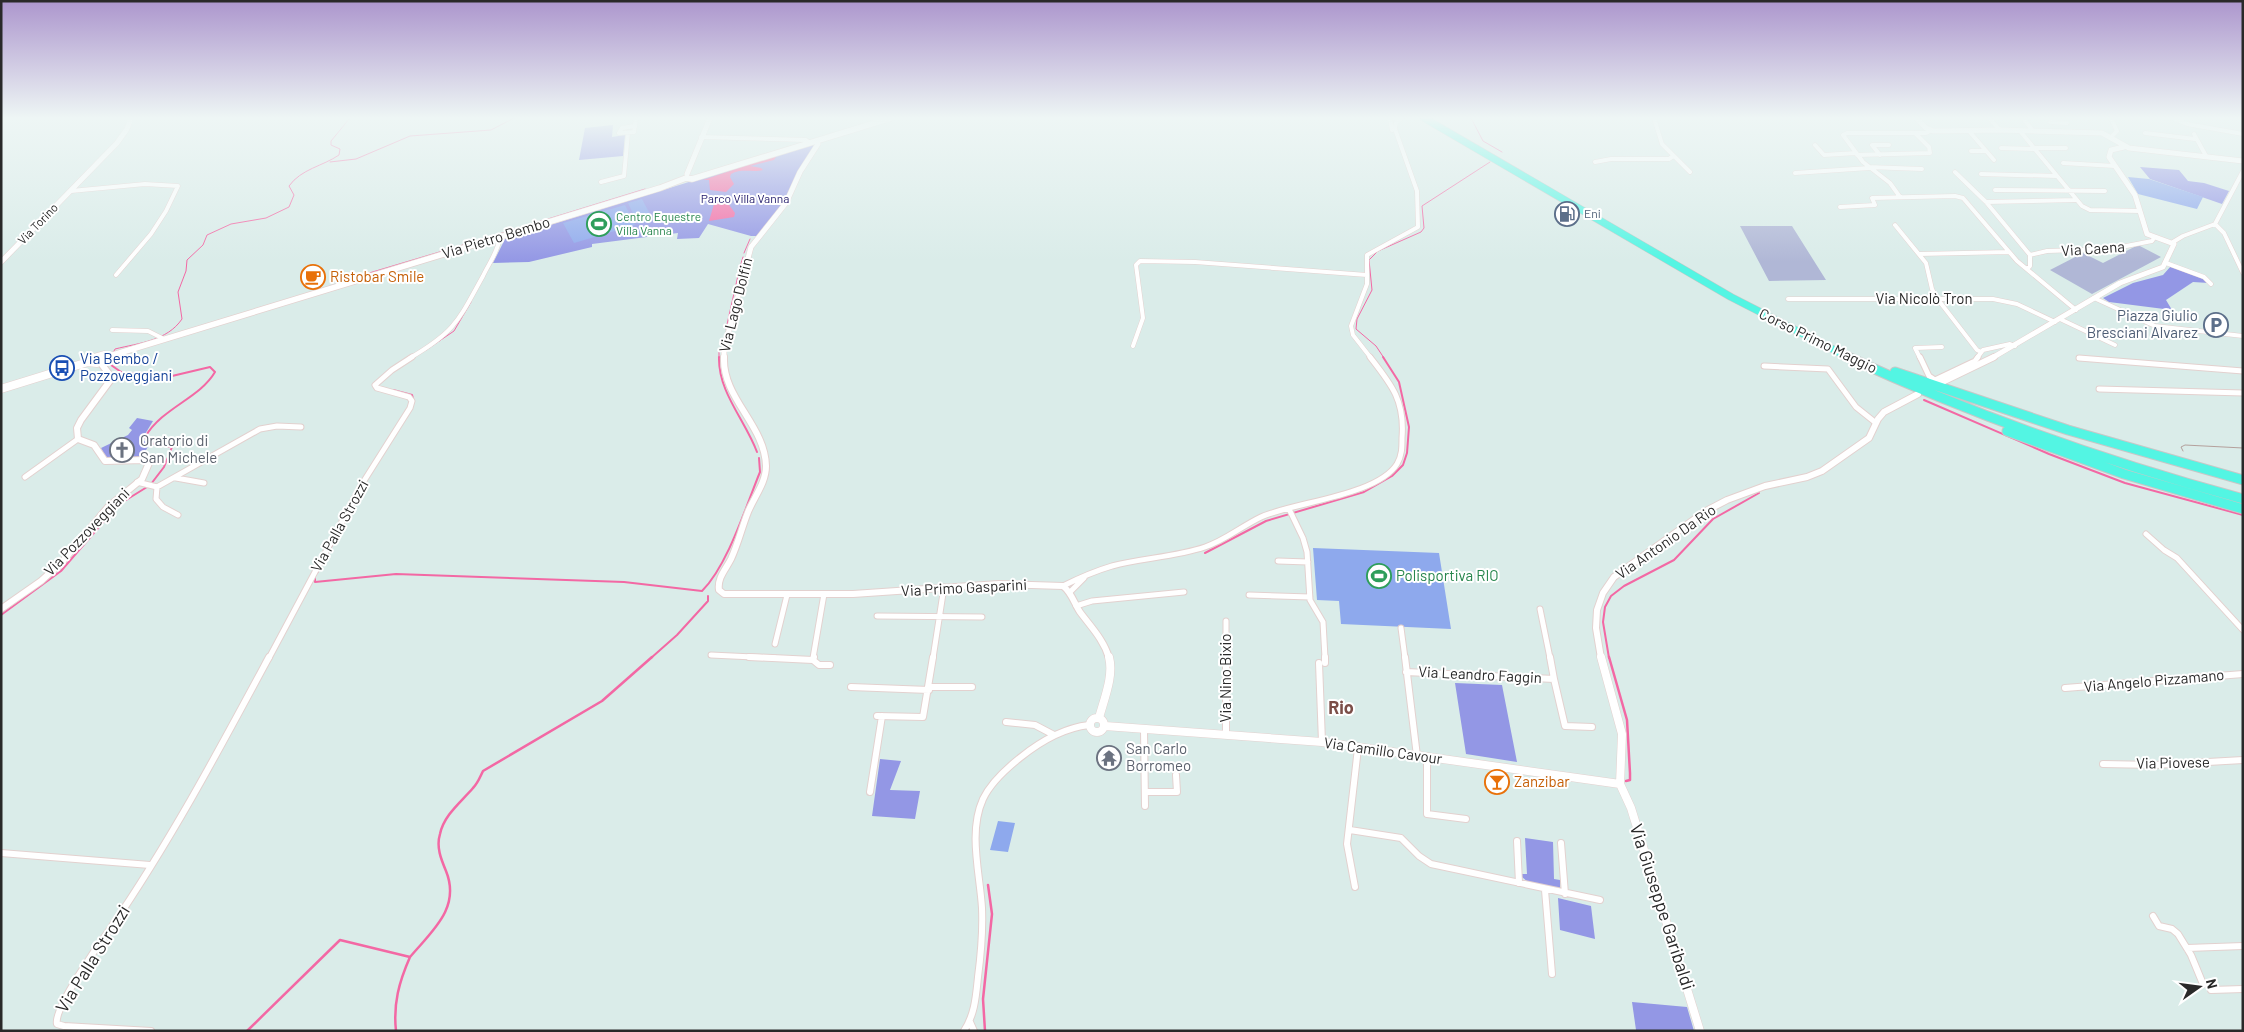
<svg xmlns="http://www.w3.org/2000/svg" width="2244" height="1032" viewBox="0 0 2244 1032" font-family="Barlow,sans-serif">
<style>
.green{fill:#9397e5}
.cemetery{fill:#b0b7d6}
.pitch{fill:#8ea9ed}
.water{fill:#f368a4}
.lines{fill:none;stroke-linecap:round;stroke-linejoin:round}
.stream-far2{stroke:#f368a4;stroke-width:1}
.stream-far1{stroke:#f368a4;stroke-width:2}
.stream{stroke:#f368a4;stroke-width:2.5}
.minor-far2-casing{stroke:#e3d1cf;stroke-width:5}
.minor-far1-casing{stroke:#e3d1cf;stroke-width:7}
.minor-casing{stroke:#e3d1cf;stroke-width:8}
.tertiary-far2-casing{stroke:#e3d1cf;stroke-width:6}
.tertiary-far1-casing{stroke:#e3d1cf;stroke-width:8}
.tertiary-casing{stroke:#e3d1cf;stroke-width:9}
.secondary-far1-casing{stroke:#e3d1cf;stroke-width:7}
.secondary-casing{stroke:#e3d1cf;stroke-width:9}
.trunk-far1-casing{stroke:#c7c7c7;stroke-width:8}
.trunk-casing{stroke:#c7c7c7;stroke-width:11}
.minor-far2{stroke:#fff;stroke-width:4}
.minor-far1{stroke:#fff;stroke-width:5}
.minor{stroke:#fff;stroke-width:6}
.tertiary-far2{stroke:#fff;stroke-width:5}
.tertiary-far1{stroke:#fff;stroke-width:6}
.tertiary{stroke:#fff;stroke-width:8}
.secondary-far1{stroke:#fff;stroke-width:5.5}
.secondary{stroke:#fff;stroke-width:8}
.trunk-far1{stroke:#53f5e3;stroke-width:7}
.trunk{stroke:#53f5e3;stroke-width:9}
.tram{stroke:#b4a09c;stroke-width:1}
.labels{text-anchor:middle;stroke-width:4;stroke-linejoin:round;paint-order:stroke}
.far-park-label{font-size:12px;fill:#1e1768;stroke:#fff}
.far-service-label{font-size:12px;fill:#4e5e75;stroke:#fff;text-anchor:start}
.far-leisure-label{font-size:12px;fill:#27864d;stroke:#fff;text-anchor:start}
.far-street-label{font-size:12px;fill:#292929;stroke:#fff}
.street-label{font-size:15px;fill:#292929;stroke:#fff}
.food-label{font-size:15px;fill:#c56008;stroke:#fff;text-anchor:start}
.service-label{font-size:15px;fill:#4e5e75;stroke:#fff;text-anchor:end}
.transit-label{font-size:15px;fill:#164399;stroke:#fff;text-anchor:start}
.worship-label{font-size:15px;fill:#5b616d;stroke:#fff;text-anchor:start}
.leisure-label{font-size:15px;fill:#27864d;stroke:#fff;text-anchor:start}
.quarter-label{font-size:18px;font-weight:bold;fill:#7b4e48;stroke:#fff}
.near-street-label{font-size:18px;fill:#292929;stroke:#fff}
</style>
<rect width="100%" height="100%" fill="#daece9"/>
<path class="green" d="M613,125L612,137L625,135L623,156L579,160L585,128Z
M812,144L814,146L787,199L757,236H751L708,224L699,238L677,239L678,233L592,244V247L529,262L493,263L505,239Z
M2140,167L2179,170L2188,181L2204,183L2229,191L2222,204L2150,179Z
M2171,266L2203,277L2209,283L2193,282L2166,300L2172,310L2109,302L2103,298L2133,283L2163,275Z
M137,418L153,421L142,439L149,445L142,457L106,458L101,448L128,435L132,430L129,428Z
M1455,683L1502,685L1517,762L1466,754Z
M880,759L901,761L890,790L920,791L915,819L872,816Z
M1525,838L1553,842L1554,879L1560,880V888L1528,882L1522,877V874H1527Z
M1558,898L1591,906L1595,939L1560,930Z
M1632,1002L1687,1007L1694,1031L1636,1030Z"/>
<path class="cemetery" d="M1740,226H1792L1826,280L1769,281Z
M2138,245L2161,257L2092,294L2050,270L2083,253L2103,263Z"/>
<path class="pitch" d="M2128,177L2149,179L2203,197L2197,209L2138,194Z
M642,199L653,220L638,224L628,203Z
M625,205L635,225L574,243L563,223Z
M1313,548L1439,553L1451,629L1341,624L1339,601L1317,600Z
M998,821L1015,823L1008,852L990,850Z"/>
<path class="water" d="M777,155L774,160L750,166L761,168L763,170C753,173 742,168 731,174L730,177L734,184L726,192L710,190L709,180H703Z
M723,201L727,202L735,213L734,217L709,221L714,204Z"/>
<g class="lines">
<path class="stream-far2" d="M1471,118L1483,141L1502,152
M330,162L356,159L410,136L491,130L514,118
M496,235L645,189
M744,253L750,239
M740,267L743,257
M349,279L493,236
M726,329L739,271
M426,350L454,331L471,302
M113,353L115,349C139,343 167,341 182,319L178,292L186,271L187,260L203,245L207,235L231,224L266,218L289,207L294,195L289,186C301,169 323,166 339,155L340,149L331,145V141L350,118
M719,358V351
M1384,358L1376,346L1356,329L1357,319L1372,290L1369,260L1378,251L1421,232L1424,228L1422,206L1490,162"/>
<path class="stream-far1" d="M719,357C718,392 745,420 757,452
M111,358L109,361L111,365L124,374L143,373L172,376L210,367L215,372C199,399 163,407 145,437L149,443L172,447L164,467L151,484
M393,390L412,395L414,402
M1924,400L2049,454L2125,483L2243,515
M1205,553L1266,521L1364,492L1392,476L1403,465L1407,453L1409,427L1399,382L1383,357
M317,573L362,489
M315,578V582L396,574L624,582L702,591C728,565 746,506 760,472L759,458
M1,615L61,571L118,505L147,487
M651,658L677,635L708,601V596
M1609,658L1603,622L1605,607L1611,596L1624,586L1674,560L1713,519L1759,493"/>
<path class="stream" d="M1609,657L1627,720L1630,773V780L1626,781
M247,1031L340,940L410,957C432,931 461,908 446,871C441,859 436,847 440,834C444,815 461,802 473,788C478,783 480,777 483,771L602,701L652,657
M396,1031C393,1004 399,982 410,957
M985,1031L983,999L992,914L988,885"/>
<defs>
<path id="minor-far2" d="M1390,118L1392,130
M1654,118L1662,144L1690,172
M1989,118L2000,130
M2023,118L2033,131
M2111,118L2117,131L2112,136
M2172,118L2187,124L2243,134
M2050,122L2067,123
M635,126L622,128L619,133L634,132L636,118
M1969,131L1994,160
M2020,131L2082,206L2090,210L2140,211
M2145,133L2195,139
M2194,134L2206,156
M701,137L806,140L810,143
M1815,145L1824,155L1856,153
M2001,148L2035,149
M2034,148H2066
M1971,151H1986
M1857,155L1930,153L1929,147L1915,133
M1880,155L1872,145H1889
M1595,162L1611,159H1669L1672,157
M2063,163L2115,166
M1868,167L1922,169
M1955,172L1986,202L2030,255V266L2027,269
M1795,173L1869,168
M1981,174L2057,176
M601,182L624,176L628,133
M1995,190L2105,191
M71,191L145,184L178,186L166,211L151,234L116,275
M1900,197L1890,183L1863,162L1843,135L1847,133H1926L1930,131
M1986,202L2076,200
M1875,205L1872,198L1955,196L1963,198L2017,261L2076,310
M1840,207L1875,205
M2215,224L2224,233L2243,273
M1895,225L1926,263L1932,289L1936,297L1977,350L1981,352
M2173,242L2183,236L2215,224L2243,171
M1919,254L2009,252
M2030,255L2047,251L2111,249L2152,241L2154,238
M2166,263L2204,277L2211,284
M2094,298L2155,326L2243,336
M1788,299H1993L2017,304L2055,322
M2060,319L2115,345
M112,330L148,331L164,339
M1133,346L1143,318L1136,265L1140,261L1195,262L1367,275
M410,358C456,331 458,321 483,276C489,263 498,252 500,237
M1371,358L1353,335L1351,326L1367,284V255L1418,227L1417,191L1395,129L1396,122L1402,118
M1920,358L1915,348L1942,347
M1977,358L1983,350L2010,344L2015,346
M2079,358H2083"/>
<path id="minor-far1" d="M1920,357L1929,376L1935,380L1975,361L1978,357
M2079,358L2243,371
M1764,366L1828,369L1856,407L1876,423
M2099,389L2243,393
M25,477L78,439
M176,478L204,483
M137,482L157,487L156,499L163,507L178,515
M157,487L260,429L277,426L301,427
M1289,509L1303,538L1307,552L1310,600L1323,622L1325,658
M2146,534L2164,550L2177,558L2243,630
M1278,561L1308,562
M1063,586C1079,578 1095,571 1112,566C1142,558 1175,557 1205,547C1224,541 1242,526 1261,517C1294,502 1377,496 1397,464C1402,456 1402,447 1402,438C1405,401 1392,385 1370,357
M1070,592L1084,578
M1249,595L1310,597
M1076,606L1092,601L1184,592
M1540,609L1550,658
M877,616L982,617
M1226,621V658
M1401,628L1405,658
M775,644L787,595
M711,655L775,658
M269,658L362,484L410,408L412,401L409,397L377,388L375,385L392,370L412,357
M813,658L824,594
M933,658L944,587"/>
<path id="minor" d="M749,657L813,660
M1226,657V734
M1325,657V663
M1405,657L1417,756
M813,660L814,657
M813,660L819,665H830
M1319,663L1322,742
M1406,672L1554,679L1550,657
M1554,679L1565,726L1592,727
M851,687L929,690
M929,687H972
M2065,688L2243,674
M877,716L923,717L933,657
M1006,722L1035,725L1054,735
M1144,729L1145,806
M1427,757V814L1466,819
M2103,764L2155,765L2243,760
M870,792L882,716
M1145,792H1177L1176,775
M1350,830L1401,838L1419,856L1431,864L1600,900
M1517,841L1519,883
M1561,843L1565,894
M1,853L150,865
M1355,887L1347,844L1358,748
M1545,890L1552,974
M2153,916L2159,926L2172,929L2178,934L2191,955L2203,984
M2187,948L2243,946
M2211,990L2243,989
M970,1022L974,1031
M151,1031L64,1026L57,1024C53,1009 99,944 110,929C170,842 219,750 269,657
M964,1031C975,1014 976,996 978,977C981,954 983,931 982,908C980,874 968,832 983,799C991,782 1007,768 1021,757C1041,741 1063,728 1089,725"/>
<path id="tertiary-far2" d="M1916,118L1926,128L1933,131L2000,130L2102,133L2129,148L2243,161
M687,174L710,118
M1,262L117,143L127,129L131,118
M724,358V349L751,247L786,203L800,172L818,144
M1992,358L2120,283L2163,267L2174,244L2147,234L2135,195L2109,157L2111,150L2124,147"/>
<path id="tertiary-far1" d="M724,357C722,398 765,425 766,466C766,483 754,497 748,512C742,527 738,544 731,559C726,569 717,578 719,590L724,594H853L999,584L1063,586C1072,593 1074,603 1080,612C1091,627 1104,640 1109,658
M1934,386L1994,357
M1,609L41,581L62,562L108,507L142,479L149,463L144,460L105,461L94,445L78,439L77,428L81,420L112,378L100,362
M1601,658L1596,628L1597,610L1603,593L1614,577L1706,511L1727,500L1765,486L1807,477L1822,471L1869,438L1878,419L1884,412L1918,394"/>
<path id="tertiary" d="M1601,657L1622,734L1620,784
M1090 725a7 7 0 1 1 14 0a7 7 0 1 1-14 0Z
M1099,718C1104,699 1114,676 1109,657
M1105,726L1322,742L1620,784
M1620,784L1631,808L1700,1031"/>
<path id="secondary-far1" d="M90,358L104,354L105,357
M103,358L660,188L686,178L692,179L891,118"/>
<path id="secondary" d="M88,362L92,357
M1,389L88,362L97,363L105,357"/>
<path id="trunk-far1" d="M1424,118L1731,297L1850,358"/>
<path id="trunk" d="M1848,357C1975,416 2107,462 2243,499
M1895,372L2068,430L2243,480
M2007,431L2124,474L2243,509"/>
</defs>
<use href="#minor-far2" class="minor-far2-casing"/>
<use href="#minor-far1" class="minor-far1-casing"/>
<use href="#minor" class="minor-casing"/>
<use href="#tertiary-far2" class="tertiary-far2-casing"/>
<use href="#tertiary-far1" class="tertiary-far1-casing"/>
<use href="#tertiary" class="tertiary-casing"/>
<use href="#secondary-far1" class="secondary-far1-casing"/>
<use href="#secondary" class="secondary-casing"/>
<use href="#trunk-far1" class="trunk-far1-casing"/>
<use href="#trunk" class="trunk-casing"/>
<use href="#minor-far2" class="minor-far2"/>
<use href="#minor-far1" class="minor-far1"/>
<use href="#minor" class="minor"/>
<use href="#tertiary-far2" class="tertiary-far2"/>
<use href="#tertiary-far1" class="tertiary-far1"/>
<use href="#tertiary" class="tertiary"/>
<use href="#secondary-far1" class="secondary-far1"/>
<use href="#secondary" class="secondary"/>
<use href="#trunk-far1" class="trunk-far1"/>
<use href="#trunk" class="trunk"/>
<path class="tram" d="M2183,451L2181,447L2185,445L2243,448"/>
</g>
<linearGradient id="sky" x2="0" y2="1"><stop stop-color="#ac96cd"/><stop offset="0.45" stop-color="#eef6f5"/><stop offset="1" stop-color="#eef6f5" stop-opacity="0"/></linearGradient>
<rect width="2244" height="262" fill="url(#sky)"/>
<defs>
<symbol id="fuel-ring" viewBox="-11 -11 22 22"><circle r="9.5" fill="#fff" stroke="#5c6f8a" stroke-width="1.5"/><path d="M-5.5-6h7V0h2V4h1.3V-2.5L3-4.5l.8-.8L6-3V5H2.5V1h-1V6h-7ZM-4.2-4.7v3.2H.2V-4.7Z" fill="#5c6f8a"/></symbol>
<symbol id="stadium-ring" viewBox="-11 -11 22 22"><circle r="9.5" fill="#fff" stroke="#2e9e5b" stroke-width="1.5"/><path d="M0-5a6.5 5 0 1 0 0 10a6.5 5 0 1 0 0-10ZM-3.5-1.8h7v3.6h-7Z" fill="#2e9e5b"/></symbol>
<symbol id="cafe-ring" viewBox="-11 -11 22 22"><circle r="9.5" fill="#fff" stroke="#e8710a" stroke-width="1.5"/><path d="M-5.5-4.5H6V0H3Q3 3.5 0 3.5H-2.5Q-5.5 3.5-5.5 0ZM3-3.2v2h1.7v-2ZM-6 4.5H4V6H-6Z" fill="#e8710a"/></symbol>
<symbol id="parking-ring" viewBox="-11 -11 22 22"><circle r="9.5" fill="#fff" stroke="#5c6f8a" stroke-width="1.5"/><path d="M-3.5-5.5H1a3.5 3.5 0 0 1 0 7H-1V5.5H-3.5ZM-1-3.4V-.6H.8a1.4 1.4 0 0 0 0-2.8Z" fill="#5c6f8a"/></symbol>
<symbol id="bus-ring" viewBox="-11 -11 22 22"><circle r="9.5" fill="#fff" stroke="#1a4fb4" stroke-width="1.5"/><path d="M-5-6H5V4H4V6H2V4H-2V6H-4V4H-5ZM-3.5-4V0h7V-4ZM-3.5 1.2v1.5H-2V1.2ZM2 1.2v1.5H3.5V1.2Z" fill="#1a4fb4"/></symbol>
<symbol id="church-ring" viewBox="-11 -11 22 22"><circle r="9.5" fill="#fff" stroke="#6b7280" stroke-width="1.5"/><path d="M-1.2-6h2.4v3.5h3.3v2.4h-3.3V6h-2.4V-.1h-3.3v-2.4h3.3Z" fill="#6b7280"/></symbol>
<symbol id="temple-ring" viewBox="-11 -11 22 22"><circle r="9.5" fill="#fff" stroke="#6b7280" stroke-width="1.5"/><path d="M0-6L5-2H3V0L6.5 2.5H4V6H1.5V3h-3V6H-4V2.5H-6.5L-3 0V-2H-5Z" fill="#6b7280"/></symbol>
<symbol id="bar-ring" viewBox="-11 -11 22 22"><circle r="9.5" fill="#fff" stroke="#e8710a" stroke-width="1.5"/><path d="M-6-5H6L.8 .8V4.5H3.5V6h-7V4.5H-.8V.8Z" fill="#e8710a"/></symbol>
</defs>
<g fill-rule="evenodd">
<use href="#fuel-ring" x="1553" y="200" width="28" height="28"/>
<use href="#stadium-ring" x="585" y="210" width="28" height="28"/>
<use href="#cafe-ring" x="299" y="263" width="28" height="28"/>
<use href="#parking-ring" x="2202" y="311" width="28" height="28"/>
<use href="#bus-ring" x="48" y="354" width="28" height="28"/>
<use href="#church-ring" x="108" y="436" width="28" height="28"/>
<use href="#stadium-ring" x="1365" y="562" width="28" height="28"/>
<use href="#temple-ring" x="1095" y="744" width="28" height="28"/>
<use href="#bar-ring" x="1483" y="768" width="28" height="28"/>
</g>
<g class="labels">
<g class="far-park-label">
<text x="745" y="203">Parco Villa Vanna</text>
</g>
<g class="far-service-label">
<text x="1584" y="218">Eni</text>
</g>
<g class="far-leisure-label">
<text x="616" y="221">Centro Equestre<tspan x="616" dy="14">Villa Vanna</tspan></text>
</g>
<g class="far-street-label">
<text transform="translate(38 224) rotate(-46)" y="4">Via Torino</text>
</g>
<g class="street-label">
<text transform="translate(496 238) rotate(-17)" y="5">Via Pietro Bembo</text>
<text transform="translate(2093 249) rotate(-4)" y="5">Via Caena</text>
<text x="1924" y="304">Via Nicolò Tron</text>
<text transform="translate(736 305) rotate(-76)" y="5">Via Lago Dolfin</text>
<text transform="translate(1818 341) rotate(26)" y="5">Corso Primo Maggio</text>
<text transform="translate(340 526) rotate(-61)" y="5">Via Palla Strozzi</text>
<text transform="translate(87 532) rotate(-46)" y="5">Via Pozzoveggiani</text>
<text transform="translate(1666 542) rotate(-35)" y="5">Via Antonio Da Rio</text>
<text transform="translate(964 588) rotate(-3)" y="5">Via Primo Gasparini</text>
<text transform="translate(1480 675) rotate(3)" y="5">Via Leandro Faggin</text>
<text transform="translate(1226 678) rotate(-90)" y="5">Via Nino Bixio</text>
<text transform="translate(2154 681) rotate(-5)" y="5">Via Angelo Pizzamano</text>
<text transform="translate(1383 751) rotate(8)" y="5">Via Camillo Cavour</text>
<text transform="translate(2173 763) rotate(-1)" y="5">Via Piovese</text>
</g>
<g class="food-label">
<text x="330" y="282">Ristobar Smile</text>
<text x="1514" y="787">Zanzibar</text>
</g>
<g class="service-label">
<text x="2198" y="321">Piazza Giulio<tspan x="2198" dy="17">Bresciani Alvarez</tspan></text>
</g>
<g class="transit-label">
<text x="80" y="364">Via Bembo /<tspan x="80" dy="17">Pozzoveggiani</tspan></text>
</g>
<g class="worship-label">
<text x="140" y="446">Oratorio di<tspan x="140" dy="17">San Michele</tspan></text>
<text x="1126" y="754">San Carlo<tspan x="1126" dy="17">Borromeo</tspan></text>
</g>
<g class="leisure-label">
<text x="1396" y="581">Polisportiva RIO</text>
</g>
<g class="quarter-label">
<text x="1341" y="714">Rio</text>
</g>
<g class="near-street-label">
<text transform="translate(1662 907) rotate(72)" y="6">Via Giuseppe Garibaldi</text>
<text transform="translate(93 959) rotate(-58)" y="6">Via Palla Strozzi</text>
</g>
</g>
<rect width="2244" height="1032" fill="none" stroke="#292929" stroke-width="5"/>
<g transform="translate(2199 987) rotate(76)" stroke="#ffffff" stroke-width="4" paint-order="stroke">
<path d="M0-4L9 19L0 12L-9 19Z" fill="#292929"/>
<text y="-8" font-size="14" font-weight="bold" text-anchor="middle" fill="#292929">N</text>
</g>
</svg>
